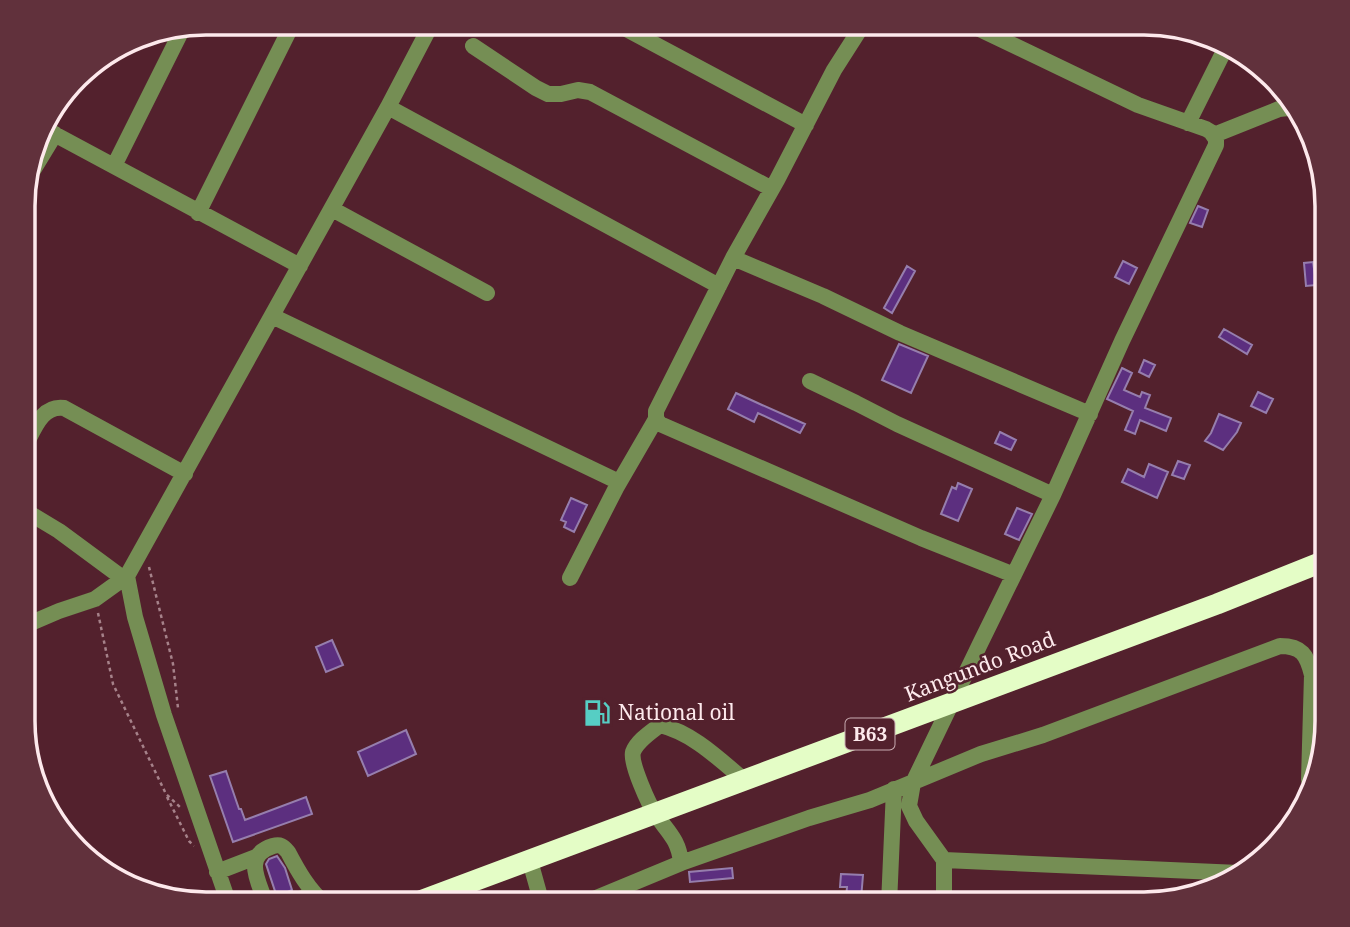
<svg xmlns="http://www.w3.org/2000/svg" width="1350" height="927" viewBox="0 0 1350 927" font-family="'Noto Serif',serif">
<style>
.building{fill:#5c2f7f;stroke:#967ead;stroke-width:2}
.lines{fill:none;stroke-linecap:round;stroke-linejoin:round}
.path{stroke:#a6828a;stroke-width:2.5;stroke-dasharray:3.5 3.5;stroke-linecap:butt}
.minor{stroke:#758e54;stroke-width:16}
.highway{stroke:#e4fdc6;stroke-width:21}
.labels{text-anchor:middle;stroke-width:5;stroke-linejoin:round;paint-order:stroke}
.shield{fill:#53212d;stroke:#caadb3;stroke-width:2}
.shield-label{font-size:19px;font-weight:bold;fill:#fde9ec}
.street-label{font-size:21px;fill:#fde9ec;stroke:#53212d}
.poi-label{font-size:21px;fill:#fde9ec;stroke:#53212d;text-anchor:start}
.rim{fill:none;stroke:#fde9ec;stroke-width:3.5}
</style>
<rect width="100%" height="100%" fill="#53212d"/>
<path class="building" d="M1198,206L1208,210L1202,227L1190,223Z
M1123,261L1137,268L1129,284L1115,277Z
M1313,262L1315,275L1327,273V284L1306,286L1304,263Z
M907,266L915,271L892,313L884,308Z
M1224,329L1252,345L1247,354L1219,337Z
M899,344L928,356L911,393L882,380Z
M1144,360L1155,365L1149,377L1139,372Z
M1122,368L1132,373L1124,390L1140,397L1142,392L1150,395L1145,408L1171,418L1166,431L1140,420L1135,434L1125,430L1133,411L1107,399Z
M1258,392L1273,399L1266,413L1251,406Z
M736,393L762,405L805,424L800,433L758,413L754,422L728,409Z
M1219,414L1241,423L1237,432L1223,450L1205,441L1211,433Z
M1000,432L1016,440L1011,450L995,443Z
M1178,461L1190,465L1184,479L1172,475Z
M1149,464L1168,472L1157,498L1122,482L1128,469L1144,477Z
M958,483L972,489L958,521L941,514L952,487L956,489Z
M571,498L587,505L574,532L564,527L566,522L561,520Z
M1017,508L1032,514L1019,540L1005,534Z
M332,640L343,665L326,672L316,647Z
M406,730L416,754L368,776L358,752Z
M226,771L239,809H241L245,820L306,797L312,814L233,842L210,776Z
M277,856L285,868L292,890L277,897L266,864L269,859Z
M732,868L733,878L690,882L689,872Z
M841,874L863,875L861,899L846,898L847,887H840Z"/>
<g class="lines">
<path class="path" d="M149,567L173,664L178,708
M98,613L113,684L166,794L180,807
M167,797L189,841L194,846"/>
<path class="minor" d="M615,23L806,125
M864,23L834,70L777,180L733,258L656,411V419L660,424L921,538L1014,575
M473,46L536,88L548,94H561L578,90L590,92L772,189
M388,107L719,286
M1188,123L1225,49
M43,128L300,266
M1214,135L1279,109L1288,108L1301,113
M114,166L184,26
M24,185L55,134
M332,209L487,293
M198,213L293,23
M733,258L823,296L900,333L1090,414
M272,316L619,482
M810,381L856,403L897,424L1053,495
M24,448C34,430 41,405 64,408L185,474
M24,510L59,531L124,579
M127,576L135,617L164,715L229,904
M570,578L616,488L656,419
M24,626L59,611L95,599L127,576L388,107L432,23
M944,860L1239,873
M530,861L542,904
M681,863C679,840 668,832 656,815C649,805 630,763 633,752C637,741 651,732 660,725C693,733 719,759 744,780
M217,872L256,857
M266,904C260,883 241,856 273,846C280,844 283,846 288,852C298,871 308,889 325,904
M285,904L314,894
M582,904L681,863L809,818L870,800L981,754L1043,735L1280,646C1302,646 1307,655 1312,675L1309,780
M889,904L894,789
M944,904V860L916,821L909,806L913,783L979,646L1053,495L1122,341L1216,145V139L1211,132L1206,129L1138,105L967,23"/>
<path class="highway" d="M412,904L1217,604L1327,560"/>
</g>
<defs>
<symbol id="fuel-bare" viewBox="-9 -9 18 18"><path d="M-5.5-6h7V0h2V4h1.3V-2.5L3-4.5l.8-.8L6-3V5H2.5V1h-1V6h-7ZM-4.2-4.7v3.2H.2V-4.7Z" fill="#56cec4" stroke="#53212d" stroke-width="2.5" paint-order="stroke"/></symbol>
</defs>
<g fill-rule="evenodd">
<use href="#fuel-bare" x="578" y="694" width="38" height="38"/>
</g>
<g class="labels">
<rect class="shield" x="845.5" y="718.5" width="49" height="31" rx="5"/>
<g class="shield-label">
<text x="870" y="741">B63</text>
</g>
<g class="street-label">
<text transform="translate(980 667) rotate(-21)" y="7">Kangundo Road</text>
</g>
<g class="poi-label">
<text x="618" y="720">National oil</text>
</g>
</g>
<path d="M0 0H1350V927H0ZM206 35H1144A171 171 0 0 1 1315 206V721A171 171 0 0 1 1144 892H206A171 171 0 0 1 35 721V206A171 171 0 0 1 206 35Z" fill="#61313c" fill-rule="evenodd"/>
<path class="rim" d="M206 35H1144A171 171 0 0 1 1315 206V721A171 171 0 0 1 1144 892H206A171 171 0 0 1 35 721V206A171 171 0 0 1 206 35Z"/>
</svg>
